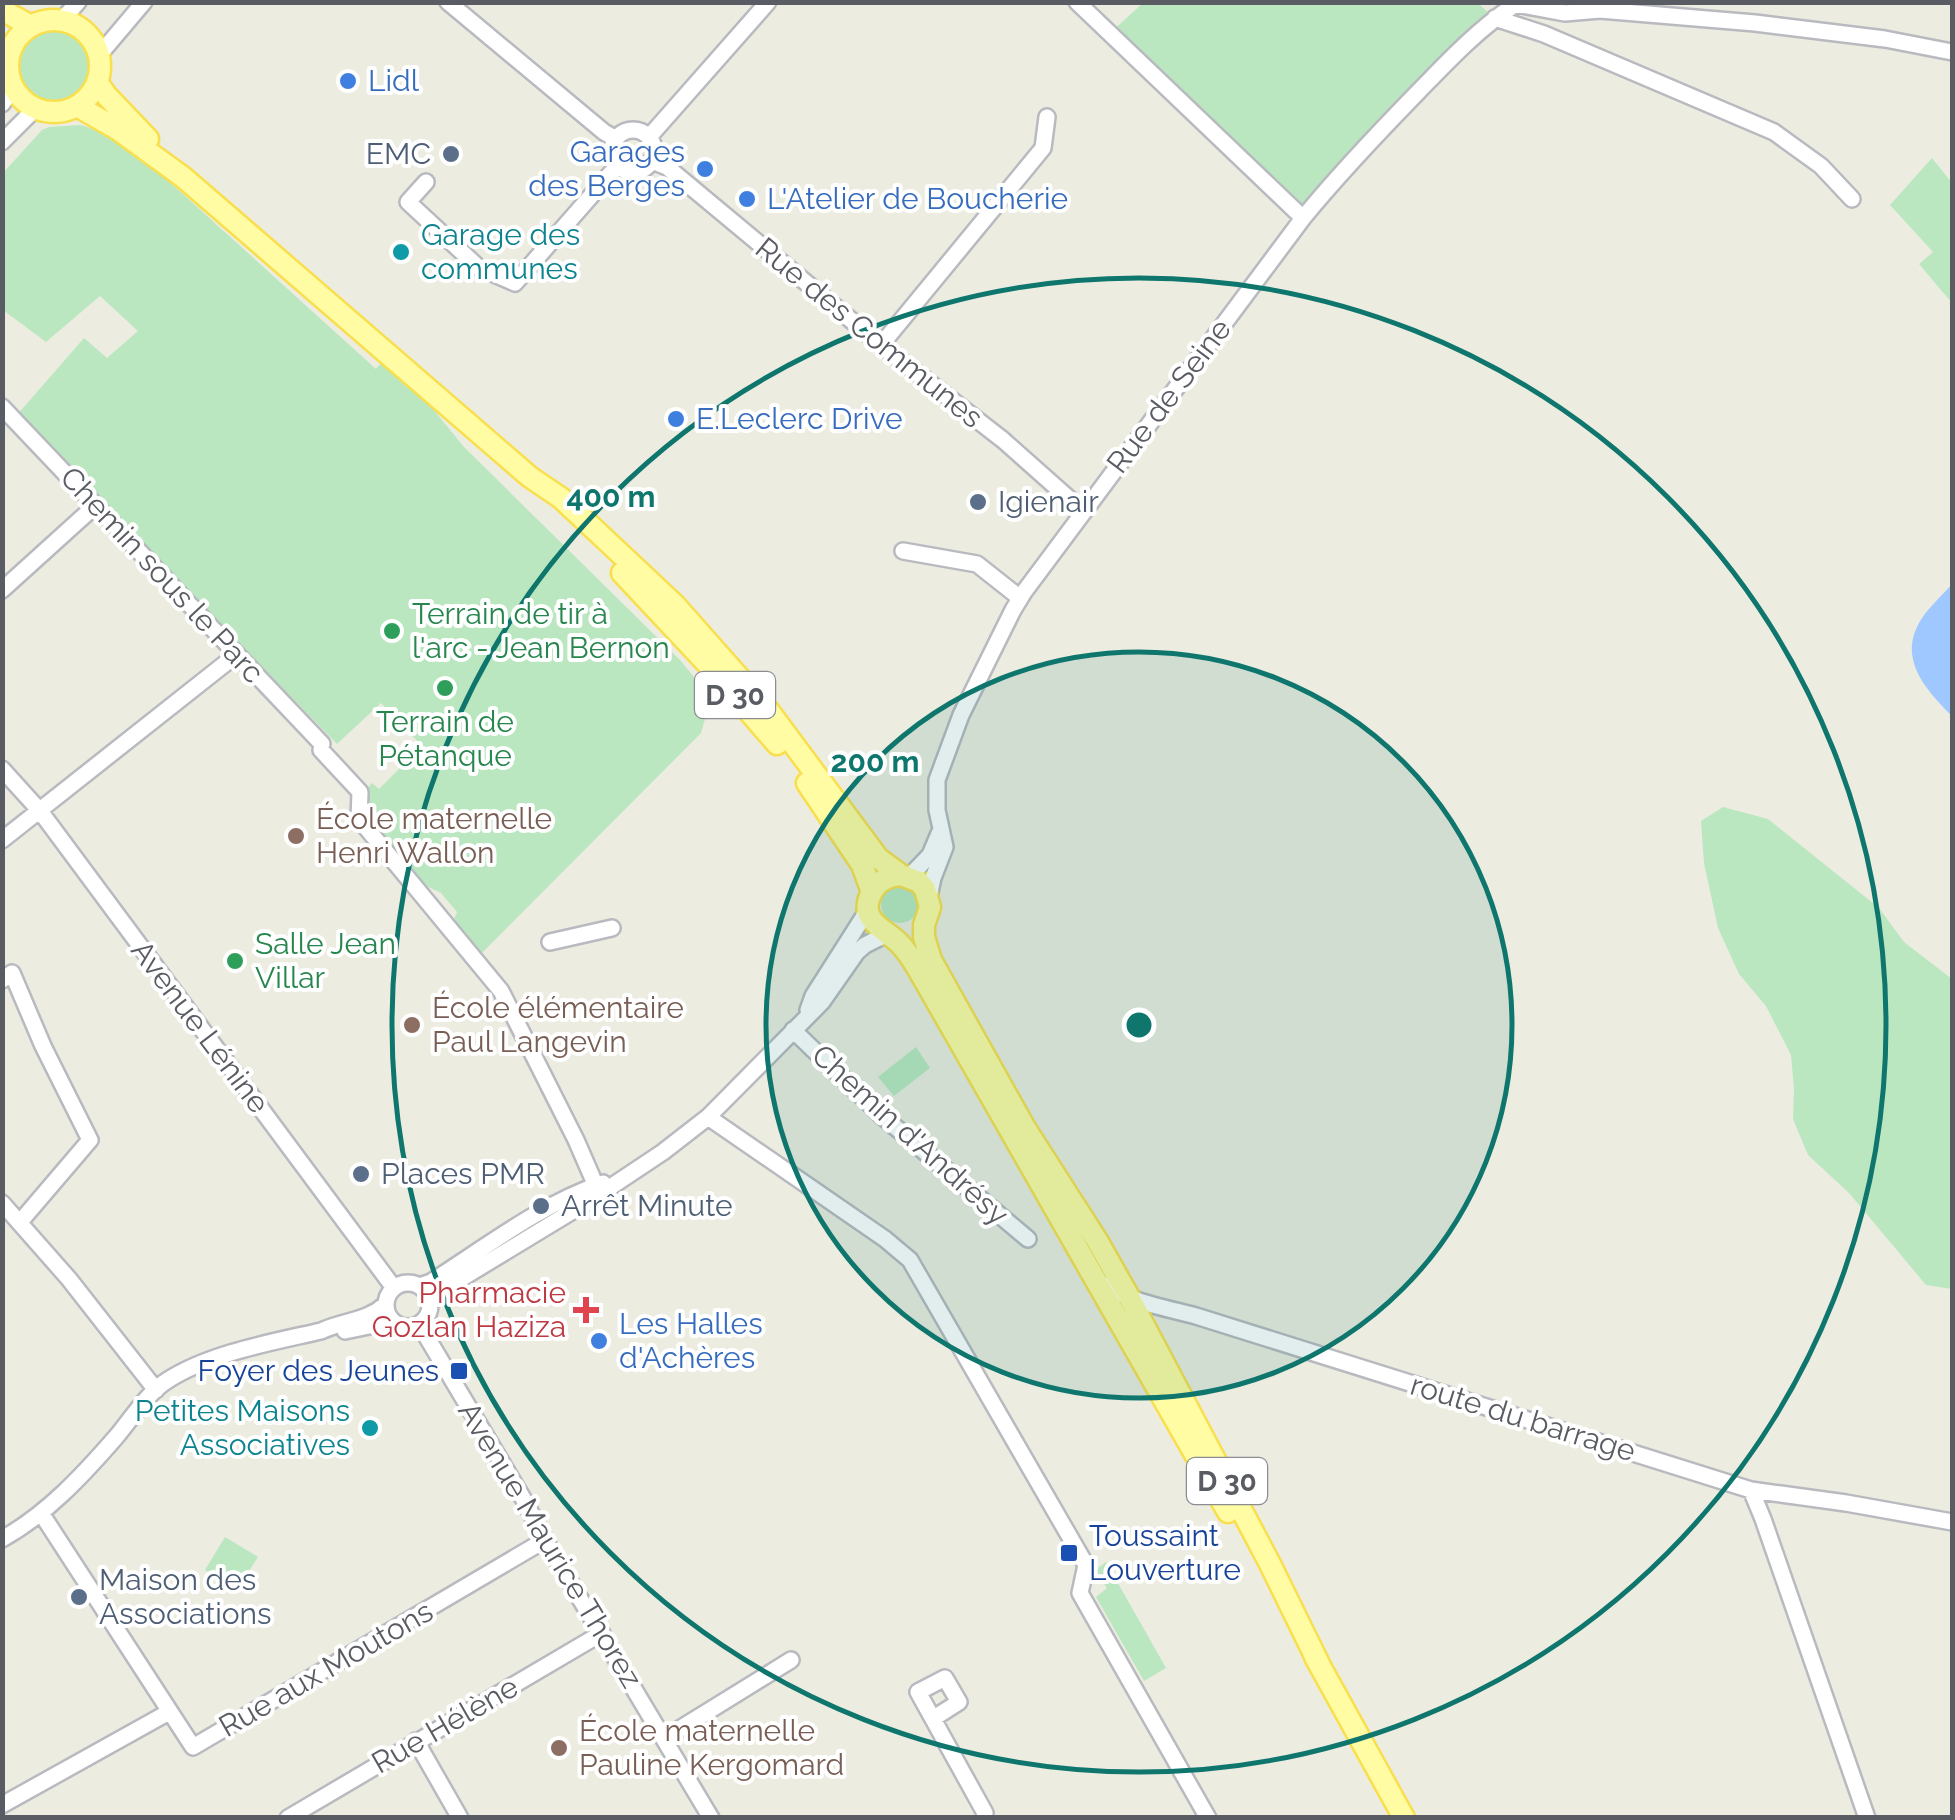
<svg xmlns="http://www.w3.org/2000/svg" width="1955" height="1820" viewBox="0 0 1955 1820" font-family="Raleway,sans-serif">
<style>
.green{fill:#bae7c0}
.water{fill:#9ec8ff}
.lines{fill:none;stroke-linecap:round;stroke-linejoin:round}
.minor-casing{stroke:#b8bac0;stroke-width:20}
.major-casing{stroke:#f9df4d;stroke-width:25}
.minor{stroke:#fff;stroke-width:15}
.major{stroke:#fffca3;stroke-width:20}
.ring{fill:none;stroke:#0f766e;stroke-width:5}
.shop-dot{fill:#3f7fe0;stroke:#fff;stroke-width:4}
.service-dot{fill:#5c6f8a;stroke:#fff;stroke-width:4}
.culture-dot{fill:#0f9aa8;stroke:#fff;stroke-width:4}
.leisure-dot{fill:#2e9e5b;stroke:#fff;stroke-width:4}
.education-dot{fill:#8d6e63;stroke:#fff;stroke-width:4}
.health-dot{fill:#e0444e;stroke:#fff;stroke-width:4}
.transit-dot{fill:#1a4fb4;stroke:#fff;stroke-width:4}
.labels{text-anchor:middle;stroke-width:8;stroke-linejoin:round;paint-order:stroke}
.shield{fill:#fff;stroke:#8b8d91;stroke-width:2.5}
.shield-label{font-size:28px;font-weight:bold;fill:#595c62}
.shop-label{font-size:30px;fill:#366cbe;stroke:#fff;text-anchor:start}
.service-label{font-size:30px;fill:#4e5e75;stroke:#fff;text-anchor:start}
.culture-label{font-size:30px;fill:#0d838f;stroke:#fff;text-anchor:start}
.street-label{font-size:30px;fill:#595c62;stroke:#fff}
.leisure-label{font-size:30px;fill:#27864d;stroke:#fff;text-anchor:start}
.education-label{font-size:30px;fill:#785e54;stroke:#fff;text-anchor:start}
.health-label{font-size:30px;fill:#be3a42;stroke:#fff;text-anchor:end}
.transit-label{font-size:30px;fill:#164399;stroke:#fff;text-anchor:end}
.centre{fill:#0f766e;stroke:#fff;stroke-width:5}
.ring-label{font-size:30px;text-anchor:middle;font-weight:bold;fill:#0f766e;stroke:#fff;stroke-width:8;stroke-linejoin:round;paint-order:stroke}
</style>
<rect width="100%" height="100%" fill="#edece0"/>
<path class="green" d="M1144,2H1476L1495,18L1303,218L1109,34Z
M17 65a37 37 0 1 1 74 0a37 37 0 1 1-74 0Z
M80,125C125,135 192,203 227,234C277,279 326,324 376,369L388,354L464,447L680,660L711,698L701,733L477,958L451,926L457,912L441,893L412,879L363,818V793L372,783L379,789L422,746L381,703L337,744L17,415L84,338L107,358L138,331L100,296L46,342L3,310V173L42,130L49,127Z
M1932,158L1952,183V303L1919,264L1933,252L1890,205Z
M1723,807L1768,819L1879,908L1904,942L1952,979V1289L1926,1285L1849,1193L1808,1155L1793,1119L1794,1089L1791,1055L1766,1006L1739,974L1718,928L1704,863L1701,821Z
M881 904a19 19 0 1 1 38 0a19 19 0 1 1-38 0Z
M916,1047L930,1068L894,1096L878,1077Z
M225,1537L258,1557L237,1590L205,1570Z
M1106,1562L1166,1668L1144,1681L1096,1597L1107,1588L1095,1570Z"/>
<path class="water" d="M1952,584V716C1928,692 1900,662 1917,627C1924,611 1941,597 1952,584Z"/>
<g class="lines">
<defs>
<path id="minor" d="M448,2L604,132L616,139
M1077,2L1303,218
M1495,18L1544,34L1774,132L1821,166L1852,199
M61,21L78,2
M100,54L144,2
M2,104L13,88
M612 151a21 21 0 1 1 42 0a21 21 0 1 1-42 0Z
M649,137L768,2
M2,142L31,113L37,109
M652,161L667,167L881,345L1003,440L1083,511
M426,182L408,202L478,267L515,283L618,165
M881,345L1043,148L1047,117
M2,407L322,744
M903,551L977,564L1020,598
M2,590L96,505
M321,750L360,792L359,819L501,991L576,1140L596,1186
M2,769L40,811L394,1288
M2,840L236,655
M909,877L930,855L941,829
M929,897L933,878L945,847L937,810V780L961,715L1013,610L1024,592L1303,218C1339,174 1378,133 1418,92C1449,60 1479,28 1516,4L1565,13L1600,10L1755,23L1885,39L1952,52
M550,942L612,928
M2,980L12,973L43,1046L90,1140L20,1222
M808,1010L813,996L864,916L868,905
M793,1030L881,1115L1028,1239
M708,1117L885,1239L910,1260L1086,1565L1080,1593L1208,1818
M2,1203L69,1279L156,1390
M1096,1280C1125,1301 1162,1307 1196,1316L1751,1490L1846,1503L1952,1522
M386 1305a22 22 0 1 1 44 0a22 22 0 1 1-44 0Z
M419,1286L431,1282C486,1247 541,1204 603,1183
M430,1304L444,1289L594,1198L663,1152L708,1117L822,1002L857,952L865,945L887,934
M419,1324L524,1500L545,1540L711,1818
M345,1331L393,1321
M1751,1490L1763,1519L1867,1818
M41,1513L193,1747L545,1540
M2,1539C47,1514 83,1475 116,1437C132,1418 147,1393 168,1380C210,1353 273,1342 321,1331C345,1320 366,1322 386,1304
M934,1718L959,1702L945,1678L918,1692L985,1813L984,1818
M665,1738L791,1660
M416,1741L460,1818
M2,1805L169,1712
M288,1818L602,1633"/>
<path id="major" d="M2,10L31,26
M8 66a46 46 0 1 1 92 0a46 46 0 1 1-92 0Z
M97,82L107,96L148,139
M77,106L117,129L183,177L530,477L561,498L674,604L768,710L878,858L901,875L919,882L925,889L930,907L924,925V937L931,960L1025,1128L1098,1242L1129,1297L1270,1564L1321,1668
M622,573L713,670L777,744
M807,783L862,865L872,892
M901,875C889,876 879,880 873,890C856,919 883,928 898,942C906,950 912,959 918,969L1228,1512
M1315,1657L1404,1818"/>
</defs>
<use href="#minor" class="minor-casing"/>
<use href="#major" class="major-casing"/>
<use href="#minor" class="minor"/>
<use href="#major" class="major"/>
</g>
<circle cx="1139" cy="1025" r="373" fill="#0f766e" fill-opacity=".12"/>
<g class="ring">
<circle cx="1139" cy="1025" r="373"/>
<circle cx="1139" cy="1025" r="747"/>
</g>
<g class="shop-dot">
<circle cx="348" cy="81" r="10"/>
<circle cx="705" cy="169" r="10"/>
<circle cx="747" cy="199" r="10"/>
<circle cx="676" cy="419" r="10"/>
<circle cx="599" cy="1341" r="10"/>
</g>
<g class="service-dot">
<circle cx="451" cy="154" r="10"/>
<circle cx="978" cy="502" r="10"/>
<circle cx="361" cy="1174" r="10"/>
<circle cx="541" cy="1206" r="10"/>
<circle cx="79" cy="1597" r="10"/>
</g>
<g class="culture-dot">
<circle cx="401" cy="252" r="10"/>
<circle cx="370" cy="1428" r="10"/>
</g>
<g class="leisure-dot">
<circle cx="392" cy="631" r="10"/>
<circle cx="445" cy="688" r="10"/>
<circle cx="235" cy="961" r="10"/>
</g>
<g class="education-dot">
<circle cx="296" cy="836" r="10"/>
<circle cx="412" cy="1025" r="10"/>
<circle cx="559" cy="1748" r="10"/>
</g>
<path class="health-dot" d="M581 1295h10v10h10v10h-10v10h-10v-10h-10v-10h10z"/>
<g class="transit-dot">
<rect x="449" y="1361" width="20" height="20" rx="5"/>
<rect x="1059" y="1543" width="20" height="20" rx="5"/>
</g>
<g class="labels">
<g class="shield">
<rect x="695" y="672" width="80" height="46" rx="8"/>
<rect x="1187" y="1458" width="80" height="46" rx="8"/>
</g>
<g class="shield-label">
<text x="735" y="705">D 30</text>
<text x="1227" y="1491">D 30</text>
</g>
<g class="shop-label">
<text x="368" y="91">Lidl</text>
<text x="685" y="162" text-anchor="end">Garages<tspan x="685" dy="34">des Berges</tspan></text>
<text x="767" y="209">L'Atelier de Boucherie</text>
<text x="696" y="429">E.Leclerc Drive</text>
<text x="619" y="1334">Les Halles<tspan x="619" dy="34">d'Achères</tspan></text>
</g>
<g class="service-label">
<text x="431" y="164" text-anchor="end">EMC</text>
<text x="998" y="512">Igienair</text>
<text x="381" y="1184">Places PMR</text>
<text x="561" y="1216">Arrêt Minute</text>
<text x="99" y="1590">Maison des<tspan x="99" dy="34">Associations</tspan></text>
</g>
<g class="culture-label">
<text x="421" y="245">Garage des<tspan x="421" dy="34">communes</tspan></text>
<text x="350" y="1421" text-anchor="end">Petites Maisons<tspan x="350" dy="34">Associatives</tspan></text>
</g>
<g class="street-label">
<text transform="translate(869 333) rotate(39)" y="10">Rue des Communes</text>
<text transform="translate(1169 396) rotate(-53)" y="10">Rue de Seine</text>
<text transform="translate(162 575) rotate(47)" y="10">Chemin sous le Parc</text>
<text transform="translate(200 1027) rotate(53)" y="10">Avenue Lénine</text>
<text transform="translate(910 1135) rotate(42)" y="10">Chemin d'Andrésy</text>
<text transform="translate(1523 1418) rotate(17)" y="10">route du barrage</text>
<text transform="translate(550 1545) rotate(59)" y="10">Avenue Maurice Thorez</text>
<text transform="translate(326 1669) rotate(-30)" y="10">Rue aux Moutons</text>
<text transform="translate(445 1725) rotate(-30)" y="10">Rue Hélène</text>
</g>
<g class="leisure-label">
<text x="412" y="624">Terrain de tir à<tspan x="412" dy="34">l'arc - Jean Bernon</tspan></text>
<text x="445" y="732" text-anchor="middle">Terrain de<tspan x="445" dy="34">Pétanque</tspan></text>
<text x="255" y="954">Salle Jean<tspan x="255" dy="34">Villar</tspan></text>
</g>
<g class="education-label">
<text x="316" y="829">École maternelle<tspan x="316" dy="34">Henri Wallon</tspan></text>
<text x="432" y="1018">École élémentaire<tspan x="432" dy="34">Paul Langevin</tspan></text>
<text x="579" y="1741">École maternelle<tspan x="579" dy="34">Pauline Kergomard</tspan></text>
</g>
<g class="health-label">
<text x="566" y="1303">Pharmacie<tspan x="566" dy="34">Gozlan Haziza</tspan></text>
</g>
<g class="transit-label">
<text x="439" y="1381">Foyer des Jeunes</text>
<text x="1089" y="1546" text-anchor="start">Toussaint<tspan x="1089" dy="34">Louverture</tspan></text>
</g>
</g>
<circle cx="1139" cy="1025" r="15" class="centre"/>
<g class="ring-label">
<text x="611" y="507">400 m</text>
<text x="875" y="772">200 m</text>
</g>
<rect width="1955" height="1820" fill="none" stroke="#595c62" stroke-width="10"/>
</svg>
